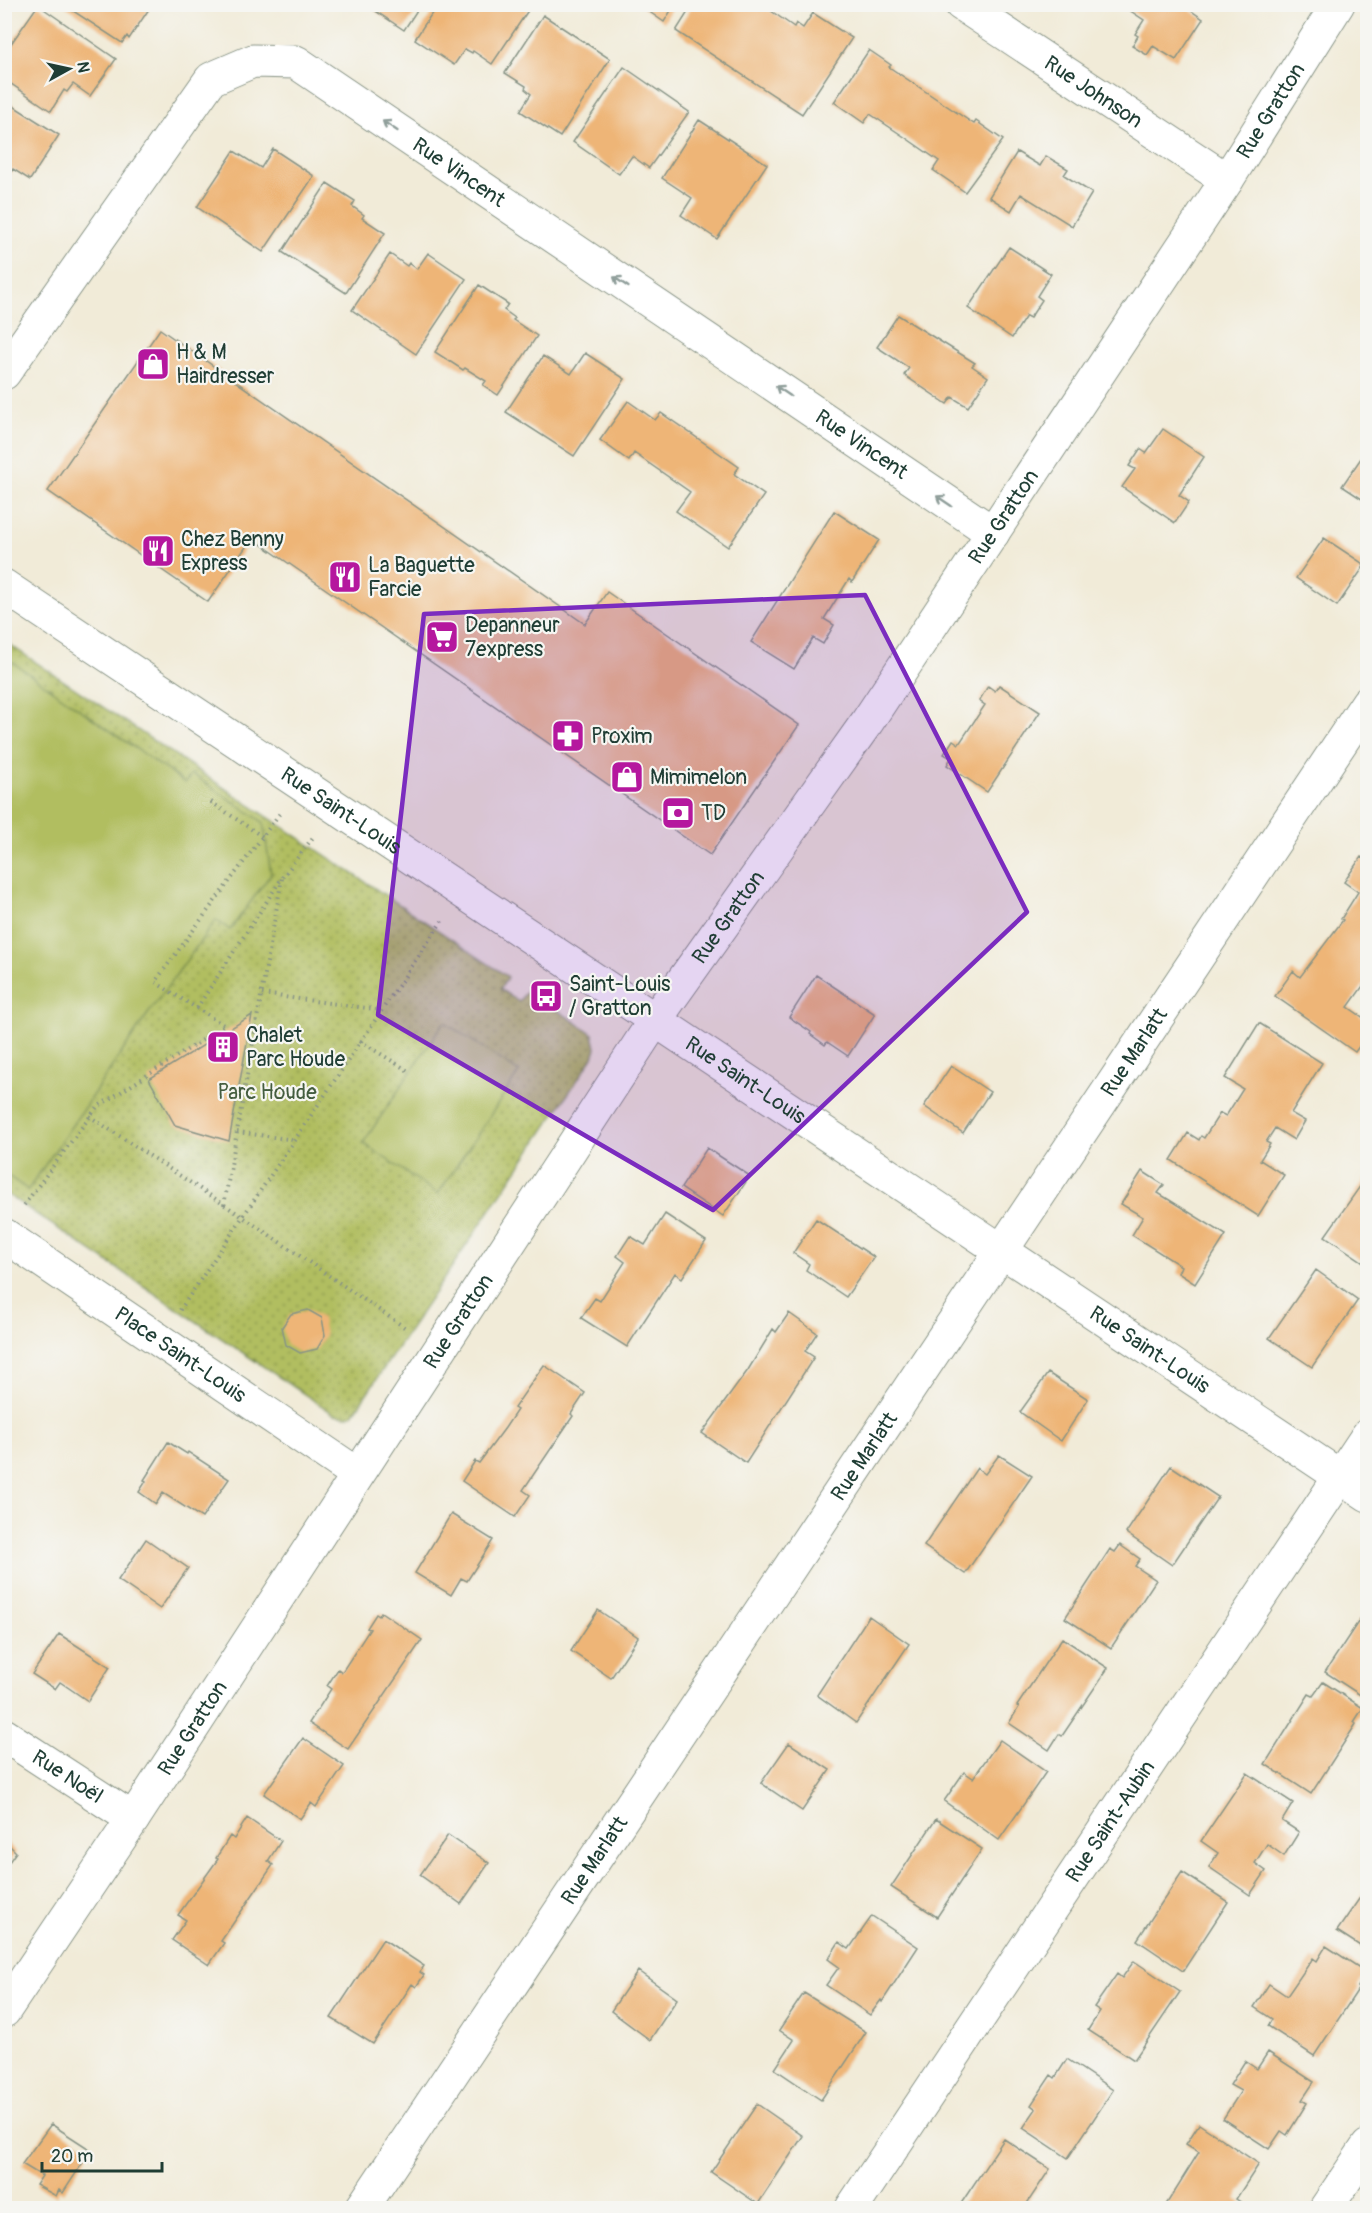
<svg xmlns="http://www.w3.org/2000/svg" width="1372" height="2213" viewBox="0 0 1372 2213" font-family="Pangolin,sans-serif">
<style>
.grass{fill:url(#grass-dots);stroke:#687e4a;stroke-width:1.5}
.garden{fill:#b1be60;stroke:#687e4a;stroke-width:1.5}
.building{fill:#eeb577}
.lines{fill:none;stroke-linecap:round;stroke-linejoin:round}
.street-casing{stroke:#889486;stroke-width:35}
.secondary-casing{stroke:#889486;stroke-width:35}
.path{stroke:#889486;stroke-width:4;stroke-dasharray:1.5 4.5;stroke-linecap:butt}
.street{stroke:#fff;stroke-width:33}
.secondary{stroke:#fff;stroke-width:33}
.oneway{stroke:#8f9e9a}
.marked{fill:#7b2cbf;fill-opacity:0.2;stroke:#7b2cbf;stroke-width:4.5;stroke-linejoin:round}
.labels{text-anchor:middle;stroke-width:4.5;stroke-linejoin:round;paint-order:stroke}
.street-label{font-size:21px;fill:#1f3d34;stroke:#f6f6f2}
.poi-label{font-size:21px;fill:#1f3d34;stroke:#f6f6f2;text-anchor:start}
.park-label{font-size:21px;fill:#445d3f;stroke:#f6f6f2}
</style>
<defs>
<pattern id="grass-dots" width="8" height="8" patternUnits="userSpaceOnUse" patternTransform="scale(1.5)"><rect width="8" height="8" fill="#b1be60"/><path d="M2 2h.1M6 6h.1" fill="none" stroke="#8f9c50" stroke-width="1.8" stroke-linecap="round"/></pattern>
</defs>
<rect width="100%" height="100%" fill="#f6f6f2"/>
<filter id="ink" filterUnits="userSpaceOnUse"><feTurbulence type="fractalNoise" baseFrequency=".0167" numOctaves="2"/><feDisplacementMap in="SourceGraphic" scale="12" xChannelSelector="R" yChannelSelector="G"/><feConvolveMatrix kernelMatrix="1 2 1 2 8 2 1 2 1" color-interpolation-filters="sRGB"/></filter>
<filter id="wash" filterUnits="userSpaceOnUse"><feTurbulence type="fractalNoise" baseFrequency=".008" numOctaves="4" result="noise"/><feDisplacementMap in="SourceGraphic" scale="24" xChannelSelector="R" yChannelSelector="G"/><feGaussianBlur stdDeviation="1.35" result="paint"/><feColorMatrix in="noise" values="0 0 0 0 0 0 0 0 0 0 0 0 0 0 0 0 0 1.4 0 .05"/><feComposite in="paint" operator="in"/></filter>
<g filter="url(#wash)">
<rect width="100%" height="100%" fill="#f1ebd8"/>
<path class="grass" d="M4,641L508,977L500,989L519,1002L527,990L593,1034L596,1048L593,1057L353,1414L346,1416L334,1414L5,1193Z"/>
<path class="garden" d="M5,657L185,783L192,774L263,822L271,874L230,930L216,920L152,1008L28,1190L4,1173Z
M444,1022L519,1072L438,1194L363,1143Z"/>
<g id="blocks">
<path class="building" d="M365,4H421L404,30Z
M438,4H529L531,6L492,64L473,51L472,53L465,49L454,65L415,39Z
M638,4H675L664,22Z
M693,4H761L794,27L796,23L803,28L813,13L852,38L802,114L676,31Z
M1120,4H1181L1203,19L1176,60L1153,46L1147,55L1132,46L1138,36L1135,34L1144,20Z
M38,5L116,59L90,96L73,84L67,92L64,90L51,111L4,79V46L8,48Z
M64,5H149L151,6L129,39L127,36L122,43Z
M543,15L610,59L560,137L520,111L531,94L525,89L526,86L505,73Z
M869,50L891,65L889,67L974,124L976,121L1003,140L965,192L933,170L939,161L906,138L870,114L864,123L834,102Z
M624,67L689,112L649,168L632,156L619,174L573,142Z
M4,100L59,135L30,180L13,169L4,182Z
M699,120L767,164L717,239L681,215L692,198L662,178Z
M273,149L314,176L263,252L197,207L234,151L261,168Z
M1017,152L1040,166L1046,156L1068,169L1064,175L1092,193L1072,226L1021,194L1011,211L989,197Z
M327,183L355,201L352,206L364,215L362,218L385,233L346,293L282,252Z
M1009,247L1051,274L1037,296L1042,300L1030,318L1026,316L1012,338L968,308Z
M428,253L466,279L416,354L352,310L390,254L407,266L409,263L417,269Z
M479,285L508,304L504,310L515,318L513,320L537,336L498,395L483,385L486,381L465,368L463,370L435,352Z
M898,315L975,363L972,366L988,377L968,407L952,397L947,404L904,375L909,368L877,347Z
M160,329L585,624L607,592L799,725L710,855L252,538L208,602L48,491Z
M585,353L625,379L574,456L506,412L543,356L571,374Z
M628,401L655,420L661,413L739,467L734,474L764,495L728,547L676,511L690,492L634,453L629,461L600,440Z
M1163,429L1204,457L1179,495L1189,502L1175,523L1122,487L1135,469L1129,466L1140,449L1146,453Z
M1368,448V503L1342,486Z
M834,511L879,540L852,582L849,579L824,619L834,625L823,644L813,638L794,669L751,642Z
M1324,538L1365,565L1337,606L1296,578Z
M999,685L1040,712L987,792L947,765L951,758L944,754L953,740L959,744L985,705L979,701L988,686L995,691Z
M1361,857L1368,861V979L1348,1007L1368,1021V1034L1355,1052L1275,996L1293,971L1300,977L1343,920L1341,919L1358,892L1344,882Z
M816,975L875,1014L848,1056L827,1042L825,1045L810,1034L811,1032L789,1017Z
M252,1015L229,1141L175,1125L149,1079Z
M1259,1023L1322,1063L1291,1113L1305,1121L1294,1140L1275,1128L1266,1142L1270,1144L1260,1160L1284,1175L1258,1216L1171,1160L1188,1133L1199,1140L1201,1136L1204,1138L1220,1113L1226,1116L1243,1089L1225,1078Z
M951,1066L990,1092L963,1133L924,1106Z
M707,1148L750,1176L723,1216L681,1188Z
M1142,1171L1164,1185L1158,1193L1226,1235L1195,1284L1178,1273L1181,1266L1132,1235L1143,1217L1121,1204Z
M1368,1175V1265L1325,1236Z
M665,1214L706,1241L682,1278L675,1273L627,1347L581,1318L595,1298L600,1301L625,1262L617,1256L630,1236L645,1245Z
M816,1219L874,1257L846,1297L806,1270L809,1264L793,1253Z
M1316,1270L1358,1300L1312,1367L1269,1338Z
M308,1310L322,1318L325,1335L317,1349L300,1353L286,1345L282,1327L291,1314Z
M789,1313L817,1333L805,1351L814,1357L746,1463L702,1433L748,1370L773,1329L776,1332Z
M544,1365L585,1393L571,1414L573,1416L523,1490L530,1495L515,1517L462,1481L475,1461L479,1463L505,1428L517,1410L514,1408Z
M1048,1373L1088,1399L1061,1441L1020,1412Z
M168,1442L187,1454L188,1452L229,1479L202,1518L163,1493L156,1504L139,1492L146,1481L144,1480Z
M999,1455L1032,1476L965,1574L924,1546L977,1468L985,1474Z
M1171,1466L1218,1497L1172,1565L1126,1533Z
M451,1514L493,1540L467,1581L461,1578L451,1595L415,1573Z
M146,1539L188,1568L160,1609L118,1580Z
M1120,1545L1140,1559L1135,1566L1156,1580L1111,1648L1065,1618L1110,1549L1115,1552Z
M1368,1607V1700L1325,1672Z
M598,1610L638,1637L611,1678L571,1651Z
M381,1612L422,1640L348,1749L309,1723L331,1689L327,1686L338,1669L342,1672L370,1629L367,1628L376,1614L379,1616Z
M869,1616L909,1644L856,1723L817,1695Z
M59,1634L110,1667L88,1701L60,1682L55,1689L32,1674Z
M1062,1638L1108,1668L1062,1736L1059,1734L1049,1750L1009,1723L1019,1707L1017,1706Z
M1323,1682L1363,1708L1354,1722L1356,1724L1311,1794L1265,1764L1309,1694L1313,1696Z
M303,1738L344,1766L316,1807L311,1803L300,1819L264,1794Z
M1000,1740L1046,1772L999,1840L944,1801L964,1772L973,1778Z
M789,1743L830,1770L802,1811L761,1783Z
M1247,1773L1293,1803L1282,1821L1299,1832L1284,1856L1267,1844L1255,1863L1266,1871L1250,1895L1209,1867L1218,1853L1201,1841Z
M247,1818L281,1841L268,1861L273,1865L221,1941L224,1943L209,1965L172,1940L186,1920L178,1915L218,1859L216,1858L230,1836L234,1839Z
M936,1819L982,1849L937,1917L891,1887Z
M448,1835L489,1863L461,1904L420,1875Z
M4,1840L16,1852L4,1869Z
M1182,1872L1228,1902L1183,1971L1137,1940Z
M1368,1886V1951L1337,1931Z
M872,1916L918,1947L882,2002L881,2000L870,2015L826,1985L839,1967L828,1959L839,1942L849,1949Z
M383,1939L424,1966L420,1972L424,1975L416,1987L412,1984L373,2044L331,2018Z
M1326,1946L1366,1972L1357,1987L1359,1988L1314,2056L1268,2026L1272,2019L1254,2007L1269,1984L1287,1996L1313,1958L1317,1961Z
M1134,1961L1180,1992L1134,2060L1088,2030L1100,2011L1094,2007L1117,1974L1122,1978Z
M638,1971L677,1999L650,2040L611,2011Z
M804,1993L866,2032L821,2100L775,2069L794,2040L779,2030Z
M1268,2052L1314,2082L1302,2100L1307,2103L1287,2135L1281,2131L1269,2149L1223,2119L1241,2091L1230,2085L1245,2061L1257,2069Z
M1067,2059L1113,2090L1068,2158L1023,2128L1036,2109L1031,2105L1051,2075L1055,2078Z
M757,2104L803,2136L758,2204L711,2172Z
M51,2124L91,2150L63,2193L59,2190L56,2196L36,2185L42,2176L22,2164Z
M1199,2124L1259,2164L1236,2199L1242,2203L1239,2208H1164L1199,2152L1186,2144Z
M1004,2139L1050,2169L1024,2208H958Z"/>
</g>
</g>
<g filter="url(#ink)">
<use href="#blocks" fill-opacity="0" stroke="#889486" stroke-width="1.5"/>
<g class="lines">
<defs>
<g id="street">
<path id="s1" d="M961,4L1227,180"/>
<path id="s2" d="M4,373L211,79L253,61L296,62L993,533"/>
<path id="s3" d="M4,1235L357,1474"/>
<path id="s4" d="M4,1735L133,1819"/>
<path id="s5" d="M4,2011L133,1819L655,1020L867,722L1227,180L1338,4"/>
<path id="s6" d="M362,2208L1368,702"/>
<path id="s7" d="M852,2208L1368,1435"/>
<path d="M1326,2208L1368,2146"/>
</g>
<g id="secondary">
<path id="s8" d="M4,586L1368,1495"/>
</g>
</defs>
<use href="#street" class="street-casing"/>
<use href="#secondary" class="secondary-casing"/>
<path class="path" d="M211,802L263,837
M262,994L381,1010
M197,1008L282,878L314,836
M360,1041L410,1072
M89,1116L243,1217L407,1329
M237,1132L295,1140
M24,1205L97,1107L225,1026L155,982L280,813
M224,1205L282,878
M180,1310L442,921"/>
<use href="#street" class="street"/>
<use href="#secondary" class="secondary"/>
</g>
<defs><path id="oneway-shaft" d="M-6 0H5M1.5-3L5.5 0L1.5 3" fill="none" stroke-width="1.6" stroke-linecap="round" stroke-linejoin="round" transform="scale(1.5)"/></defs>
<g class="oneway">
<use href="#oneway-shaft" transform="translate(390 126) rotate(-146)"/>
<use href="#oneway-shaft" transform="translate(621 282) rotate(-146)"/>
<use href="#oneway-shaft" transform="translate(783 391) rotate(-146)"/>
<use href="#oneway-shaft" transform="translate(944 501) rotate(-146)"/>
</g>
</g>
<path class="marked" d="M865,595L1027,912L713,1210L378,1015L424,614Z"/>
<defs>
<symbol id="shop-square" viewBox="-11 -11 22 22"><rect x="-9" y="-9" width="18" height="18" rx="4" fill="#b5179e" stroke="#f6f6f2"/><path d="M-5-2.5h2.3a2.7 3.5 0 0 1 5.4 0H5L5.5 6h-11ZM-1.5-2.5h3a1.5 2.3 0 0 0-3 0Z" fill="#fff"/></symbol>
<symbol id="restaurant-square" viewBox="-11 -11 22 22"><rect x="-9" y="-9" width="18" height="18" rx="4" fill="#b5179e" stroke="#f6f6f2"/><path d="M-5-6h1v4h1v-4h1v4h1v-4h1v5L-1.5 .5V6h-2V.5L-5-1ZM5-6V6H3V1.5H1.5Q1.5-4 5-6Z" fill="#fff"/></symbol>
<symbol id="supermarket-square" viewBox="-11 -11 22 22"><rect x="-9" y="-9" width="18" height="18" rx="4" fill="#b5179e" stroke="#f6f6f2"/><path d="M-6-5.5h2.5l.6 2H6L4.5 2H-2.5L-4.4-4H-6ZM-1.5 3.2a1.3 1.3 0 1 0 .1 0ZM3 3.2a1.3 1.3 0 1 0 .1 0Z" fill="#fff"/></symbol>
<symbol id="pharmacy-square" viewBox="-11 -11 22 22"><rect x="-9" y="-9" width="18" height="18" rx="4" fill="#b5179e" stroke="#f6f6f2"/><path d="M-2-6h4v4h4v4h-4v4h-4v-4h-4v-4h4Z" fill="#fff"/></symbol>
<symbol id="bank-square" viewBox="-11 -11 22 22"><rect x="-9" y="-9" width="18" height="18" rx="4" fill="#b5179e" stroke="#f6f6f2"/><path d="M-6-4H6V4H-6ZM0-2.3a2.3 2.3 0 1 0 0 4.6a2.3 2.3 0 1 0 0-4.6Z" fill="#fff"/></symbol>
<symbol id="bus-square" viewBox="-11 -11 22 22"><rect x="-9" y="-9" width="18" height="18" rx="4" fill="#b5179e" stroke="#f6f6f2"/><path d="M-5-6H5V4H4V6H2V4H-2V6H-4V4H-5ZM-3.5-4V0h7V-4ZM-3.5 1.2v1.5H-2V1.2ZM2 1.2v1.5H3.5V1.2Z" fill="#fff"/></symbol>
<symbol id="building-square" viewBox="-11 -11 22 22"><rect x="-9" y="-9" width="18" height="18" rx="4" fill="#b5179e" stroke="#f6f6f2"/><path d="M-4-6H4V6H1V3H-1V6H-4ZM-2.5-4.3h1.7v1.8h-1.7ZM.8-4.3h1.7v1.8H.8ZM-2.5-1h1.7V.8h-1.7ZM.8-1h1.7V.8H.8Z" fill="#fff"/></symbol>
</defs>
<g fill-rule="evenodd">
<use href="#shop-square" x="134" y="345" width="38" height="38"/>
<use href="#restaurant-square" x="139" y="532" width="38" height="38"/>
<use href="#restaurant-square" x="326" y="558" width="38" height="38"/>
<use href="#supermarket-square" x="423" y="618" width="38" height="38"/>
<use href="#pharmacy-square" x="549" y="717" width="38" height="38"/>
<use href="#shop-square" x="608" y="758" width="38" height="38"/>
<use href="#bank-square" x="659" y="794" width="38" height="38"/>
<use href="#bus-square" x="527" y="977" width="38" height="38"/>
<use href="#building-square" x="204" y="1028" width="38" height="38"/>
</g>
<g class="labels">
<g class="street-label">
<text dy="7" stroke="none"><textPath href="#s1" startOffset="159">Rue Johnson</textPath></text>
<text dy="7" stroke="none"><textPath href="#s5" startOffset="2284">Rue Gratton</textPath></text>
<text dy="7" stroke="none"><textPath href="#s2" startOffset="645">Rue Vincent</textPath></text>
<text dy="7" stroke="none"><textPath href="#s2" startOffset="1131">Rue Vincent</textPath></text>
<text dy="7" stroke="none"><textPath href="#s5" startOffset="1798">Rue Gratton</textPath></text>
<text dy="7" stroke="none"><textPath href="#s8" startOffset="405">Rue Saint-Louis</textPath></text>
<text dy="7" stroke="none"><textPath href="#s5" startOffset="1312">Rue Gratton</textPath></text>
<text dy="7" stroke="none"><textPath href="#s6" startOffset="1390">Rue Marlatt</textPath></text>
<text dy="7" stroke="none"><textPath href="#s8" startOffset="891">Rue Saint-Louis</textPath></text>
<text dy="7" stroke="none"><textPath href="#s5" startOffset="826">Rue Gratton</textPath></text>
<text dy="7" stroke="none"><textPath href="#s8" startOffset="1377">Rue Saint-Louis</textPath></text>
<text dy="7" stroke="none"><textPath href="#s3" startOffset="213">Place Saint-Louis</textPath></text>
<text dy="7" stroke="none"><textPath href="#s6" startOffset="904">Rue Marlatt</textPath></text>
<text dy="7" stroke="none"><textPath href="#s5" startOffset="340">Rue Gratton</textPath></text>
<text dy="7" stroke="none"><textPath href="#s4" startOffset="76">Rue Noël</textPath></text>
<text dy="7" stroke="none"><textPath href="#s7" startOffset="465">Rue Saint-Aubin</textPath></text>
<text dy="7" stroke="none"><textPath href="#s6" startOffset="418">Rue Marlatt</textPath></text>
</g>
<g class="poi-label">
<text x="176" y="359">H &amp; M<tspan x="176" dy="24">Hairdresser</tspan></text>
<text x="181" y="546">Chez Benny<tspan x="181" dy="24">Express</tspan></text>
<text x="368" y="572">La Baguette<tspan x="368" dy="24">Farcie</tspan></text>
<text x="465" y="632">Depanneur<tspan x="465" dy="24">7express</tspan></text>
<text x="591" y="743">Proxim</text>
<text x="650" y="784">Mimimelon</text>
<text x="701" y="820">TD</text>
<text x="569" y="991">Saint-Louis<tspan x="569" dy="24">/ Gratton</tspan></text>
<text x="246" y="1042">Chalet<tspan x="246" dy="24">Parc Houde</tspan></text>
</g>
<g class="park-label">
<text x="267" y="1099">Parc Houde</text>
</g>
</g>
<rect width="1372" height="2213" fill="none" stroke="#f6f6f2" stroke-width="24"/>
<g transform="translate(69 69) rotate(82)" stroke="#f6f6f2" stroke-width="4.5" paint-order="stroke">
<path d="M0-4.5L10 22L0 15L-10 22Z" fill="#1f3d34"/>
<text y="-9" font-size="16" font-weight="bold" text-anchor="middle" fill="#1f3d34">N</text>
</g>
<path d="M42 2162v9h120v-9" fill="none" stroke="#1f3d34" stroke-width="3"/>
<text x="51" y="2162" font-size="18" fill="#1f3d34" stroke="#f6f6f2" stroke-width="4.5" paint-order="stroke">20 m</text>
</svg>
